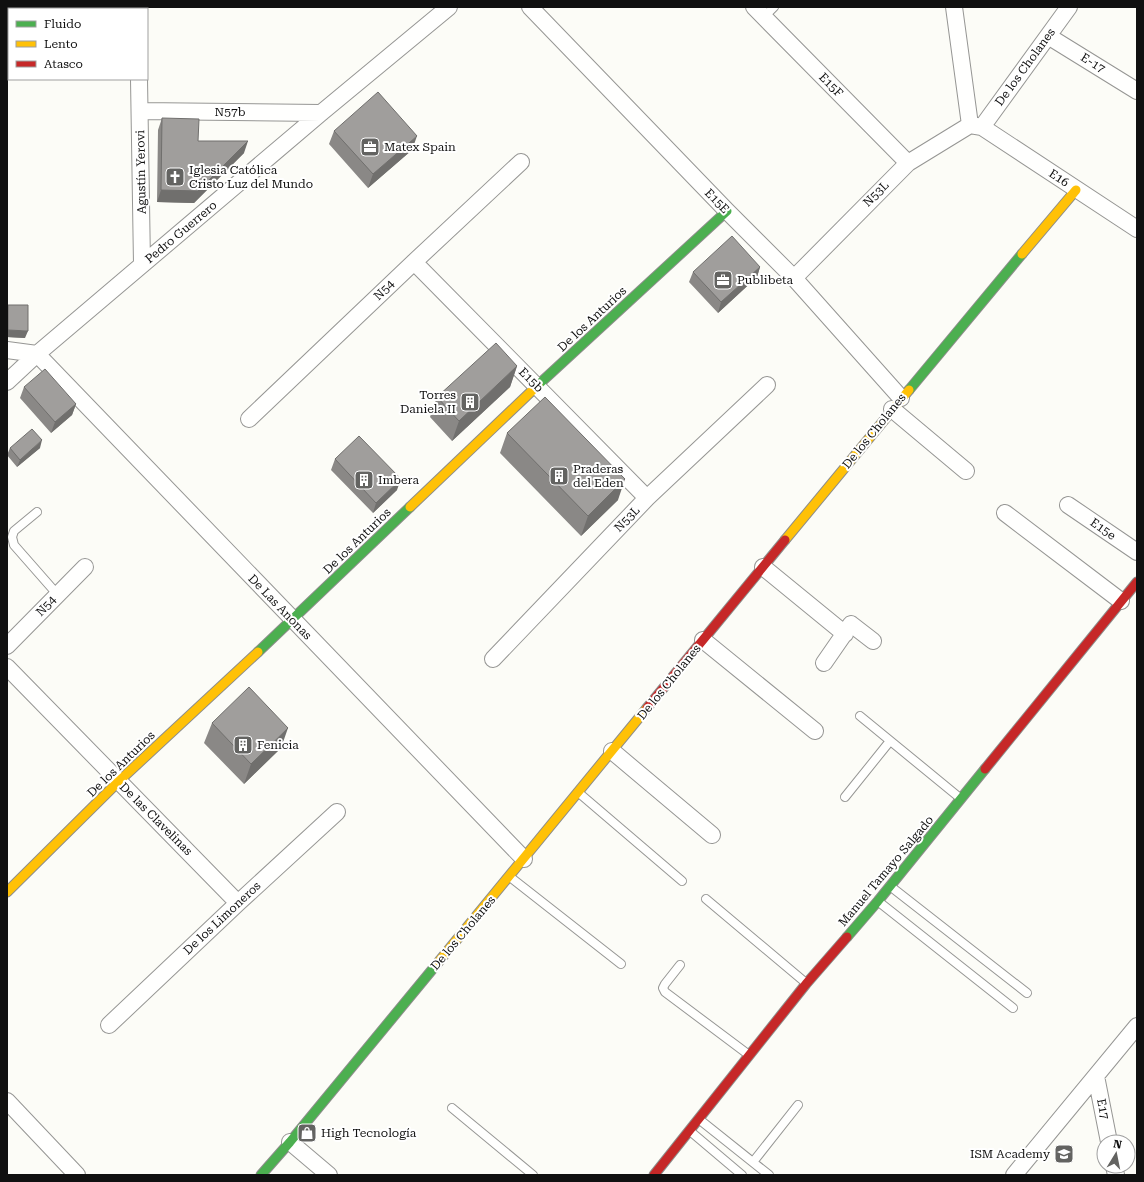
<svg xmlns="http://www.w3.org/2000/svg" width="1144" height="1182" viewBox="0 0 1144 1182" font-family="'Roboto Serif',serif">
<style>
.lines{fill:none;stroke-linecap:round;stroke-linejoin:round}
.lane-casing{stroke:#969694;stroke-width:10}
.street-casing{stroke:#969694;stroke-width:18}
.fast-casing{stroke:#8d8d8b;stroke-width:11}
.slow-casing{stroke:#8d8d8b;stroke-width:11}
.jam-casing{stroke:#8d8d8b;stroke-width:11}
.lane{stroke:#fffffe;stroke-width:8}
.street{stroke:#fffffe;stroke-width:16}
.fast{stroke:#4caf50;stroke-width:9}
.slow{stroke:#ffc107;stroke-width:9}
.jam{stroke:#c62828;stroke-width:9}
.wall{fill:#8a8886}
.shaded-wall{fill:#706f6d}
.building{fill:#a09e9c;stroke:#706f6d}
.labels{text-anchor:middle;stroke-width:4;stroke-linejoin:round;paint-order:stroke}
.street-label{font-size:12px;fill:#101010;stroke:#fff}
.poi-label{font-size:12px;fill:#101010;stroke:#fff;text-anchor:start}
</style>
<rect width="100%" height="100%" fill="#fcfcf7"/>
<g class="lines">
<defs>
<path id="lane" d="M764,17L774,7
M37,512L14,531L12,537L14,545L57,594
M860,716L960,798
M579,793L682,881
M845,797L890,741
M510,877L621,964
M890,886L1027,993
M706,899L806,983
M879,902L1013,1008
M680,965L665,984L663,988L665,992L749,1055
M452,1108L533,1175
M700,1120L769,1175
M690,1131L742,1175
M753,1162L798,1105"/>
<path id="street" d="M139,7V9
M530,7L727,211L794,278L901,398
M754,7L908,163
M954,7L970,125
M1048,36L1137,91
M139,79L142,264
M140,111L321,113
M970,125L982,127L1137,229
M982,127L1069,7
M414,262L647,498
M794,278L908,163L970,125
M7,350L37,354
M37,354L524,859
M7,382L37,354L321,113L449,7
M892,409L966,471
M249,419L414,262L521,162
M1068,505L1137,552
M1005,513L1121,601
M763,567L845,634
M703,640L815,731
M7,646L85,567
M493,659L647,498L767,385
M824,663L851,624L873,641
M7,667L238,903
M612,751L712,835
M109,1025L238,903L337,812
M1096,1076L1109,1142
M7,1101L77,1175
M290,1142L329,1175
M1114,1166L1116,1175
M1014,1175L1137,1026"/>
<path id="fast" d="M538,385L727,211
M909,390L1022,254
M258,652L410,507
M847,937L878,901L985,769
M261,1175L290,1142L436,965"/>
<path id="slow" d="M1022,254L1076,190
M410,507L538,385
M785,540L909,390
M7,892L118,782L258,652
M436,965L647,708"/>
<path id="jam" d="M647,708L785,540
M985,769L1137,582
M654,1175L806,984L847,937"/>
</defs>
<use href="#lane" class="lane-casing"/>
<use href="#street" class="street-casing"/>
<use href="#fast" class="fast-casing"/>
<use href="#slow" class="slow-casing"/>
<use href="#jam" class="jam-casing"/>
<use href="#lane" class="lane"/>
<use href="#street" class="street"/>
<use href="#fast" class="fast"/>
<use href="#slow" class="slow"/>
<use href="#jam" class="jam"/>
</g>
<path class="wall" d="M162,118L198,141L244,153L194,203L157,202L158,130Z
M334,131L412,150L368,188L329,144Z
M760,267L757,277L718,313L689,282L693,272Z
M8,305L25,338L7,337V308Z
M517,366L510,387L452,441L430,417L437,397Z
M24,387L76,404L72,415L51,433L20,398Z
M507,433L618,500L581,536L500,453Z
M10,448H40L17,467L7,455Z
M335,459L397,490L373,513L331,470Z
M212,723L281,748L244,784L204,743Z"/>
<path class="shaded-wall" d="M417,136L412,150L368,188L373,174Z
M248,141L244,153L194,203L157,202L161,190Z
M760,267L757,277L718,313L721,302Z
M8,330L28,331L25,338L7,337V333Z
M517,366L510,387L452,441L459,421Z
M76,404L72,415L51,433L55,422Z
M42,440L40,448L17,467L20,460Z
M401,479L397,490L373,513L376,503Z
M625,479L618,500L581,536L588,516Z
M288,728L281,748L244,784L251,764Z"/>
<path class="building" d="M378,92L417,136L373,174L334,131Z
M162,118L199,119L198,141H248L198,191L161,190Z
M732,236L760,267L721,302L693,272Z
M8,305H28V331L8,330Z
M496,343L517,366L459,421L437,397Z
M45,369L76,404L55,422L24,387Z
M545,397L625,479L588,516L507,433Z
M32,429L42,440L20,460L10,448Z
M359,436L401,479L376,503L335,459Z
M249,687L288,728L251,764L212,723Z"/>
<defs>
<symbol id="office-square" viewBox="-11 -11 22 22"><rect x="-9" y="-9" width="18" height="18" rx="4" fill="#636361" stroke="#fff"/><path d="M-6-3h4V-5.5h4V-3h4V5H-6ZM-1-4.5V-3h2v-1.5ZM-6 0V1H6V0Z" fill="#fff"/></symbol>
<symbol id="church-square" viewBox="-11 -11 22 22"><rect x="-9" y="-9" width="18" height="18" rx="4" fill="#636361" stroke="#fff"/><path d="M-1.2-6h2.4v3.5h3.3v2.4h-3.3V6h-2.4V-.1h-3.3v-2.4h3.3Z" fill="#fff"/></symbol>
<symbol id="building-square" viewBox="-11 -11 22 22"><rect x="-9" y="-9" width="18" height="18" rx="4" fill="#636361" stroke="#fff"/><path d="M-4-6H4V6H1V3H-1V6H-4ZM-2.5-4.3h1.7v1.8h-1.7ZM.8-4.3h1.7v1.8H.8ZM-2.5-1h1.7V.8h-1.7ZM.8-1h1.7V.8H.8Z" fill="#fff"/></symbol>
<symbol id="shop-square" viewBox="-11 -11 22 22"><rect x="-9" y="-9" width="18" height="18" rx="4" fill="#636361" stroke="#fff"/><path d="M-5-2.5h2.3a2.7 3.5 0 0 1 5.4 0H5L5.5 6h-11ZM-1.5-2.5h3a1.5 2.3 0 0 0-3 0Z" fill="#fff"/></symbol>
<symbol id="school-square" viewBox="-11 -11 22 22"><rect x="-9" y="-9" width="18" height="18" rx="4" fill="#636361" stroke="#fff"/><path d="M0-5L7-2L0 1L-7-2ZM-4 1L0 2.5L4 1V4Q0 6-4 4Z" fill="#fff"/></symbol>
</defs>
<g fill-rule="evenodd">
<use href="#office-square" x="359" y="136" width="22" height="22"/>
<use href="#church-square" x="164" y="166" width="22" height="22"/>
<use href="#office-square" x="712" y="269" width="22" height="22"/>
<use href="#building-square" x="459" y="391" width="22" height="22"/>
<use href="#building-square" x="548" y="465" width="22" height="22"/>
<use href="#building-square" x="353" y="469" width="22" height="22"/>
<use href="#building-square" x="232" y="734" width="22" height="22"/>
<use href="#shop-square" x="296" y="1122" width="22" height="22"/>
<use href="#school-square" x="1053" y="1143" width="22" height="22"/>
</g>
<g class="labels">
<g class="street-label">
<text transform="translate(1093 63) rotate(32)" y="4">E-17</text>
<text transform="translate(1025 67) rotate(-54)" y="4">De los Cholanes</text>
<text transform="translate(831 85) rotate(45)" y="4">E15F</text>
<text x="230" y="116">N57b</text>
<text transform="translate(141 172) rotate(-91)" y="4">Agustín Yerovi</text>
<text transform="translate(1059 178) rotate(33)" y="4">E16</text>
<text transform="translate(876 194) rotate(-45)" y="4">N53L</text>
<text transform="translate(717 201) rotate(46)" y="4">E15E</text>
<text transform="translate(181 232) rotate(-40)" y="4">Pedro Guerrero</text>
<text transform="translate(384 290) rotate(-44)" y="4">N54</text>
<text transform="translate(592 319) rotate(-43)" y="4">De los Anturios</text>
<text transform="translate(531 380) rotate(45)" y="4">E15b</text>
<text transform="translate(874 431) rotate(-51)" y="4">De los Cholanes</text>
<text transform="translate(627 519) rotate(-46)" y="4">N53L</text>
<text transform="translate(1103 529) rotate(35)" y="4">E15e</text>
<text transform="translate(357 541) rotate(-44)" y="4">De los Anturios</text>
<text transform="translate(46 606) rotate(-46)" y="4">N54</text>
<text transform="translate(280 607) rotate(46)" y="4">De Las Anonas</text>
<text transform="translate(669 682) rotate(-51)" y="4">De los Cholanes</text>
<text transform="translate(121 764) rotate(-44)" y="4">De los Anturios</text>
<text transform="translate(156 819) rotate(45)" y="4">De las Clavelinas</text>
<text transform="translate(886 871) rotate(-50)" y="4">Manuel Tamayo Salgado</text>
<text transform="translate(222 918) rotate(-43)" y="4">De los Limoneros</text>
<text transform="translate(463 933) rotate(-50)" y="4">De los Cholanes</text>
<text transform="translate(1103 1109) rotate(79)" y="4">E17</text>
</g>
<g class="poi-label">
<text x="384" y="151">Matex Spain</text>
<text x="189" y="174">Iglesia Católica<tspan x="189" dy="14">Cristo Luz del Mundo</tspan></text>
<text x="737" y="284">Publibeta</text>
<text x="456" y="399" text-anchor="end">Torres<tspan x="456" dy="14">Daniela II</tspan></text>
<text x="573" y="473">Praderas<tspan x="573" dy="14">del Eden</tspan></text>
<text x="378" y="484">Imbera</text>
<text x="257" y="749">Fenicia</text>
<text x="321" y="1137">High Tecnología</text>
<text x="1050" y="1158" text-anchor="end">ISM Academy</text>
</g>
</g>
<rect width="1144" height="1182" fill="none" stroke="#101010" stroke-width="16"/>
<rect x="8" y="8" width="140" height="72" fill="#ffffff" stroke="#9f9f9f"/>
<rect x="16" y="21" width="20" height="6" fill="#4caf50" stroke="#9f9f9f"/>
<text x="44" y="28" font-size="12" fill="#101010">Fluido</text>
<rect x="16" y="41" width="20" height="6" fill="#ffc107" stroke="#9f9f9f"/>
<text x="44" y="48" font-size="12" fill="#101010">Lento</text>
<rect x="16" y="61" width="20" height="6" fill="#c62828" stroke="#9f9f9f"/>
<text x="44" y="68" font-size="12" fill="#101010">Atasco</text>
<g transform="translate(1116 1154) rotate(10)"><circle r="19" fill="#ffffff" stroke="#9f9f9f"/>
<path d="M0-3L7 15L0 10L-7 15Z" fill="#636361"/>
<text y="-6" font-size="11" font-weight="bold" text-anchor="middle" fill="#101010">N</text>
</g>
</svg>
